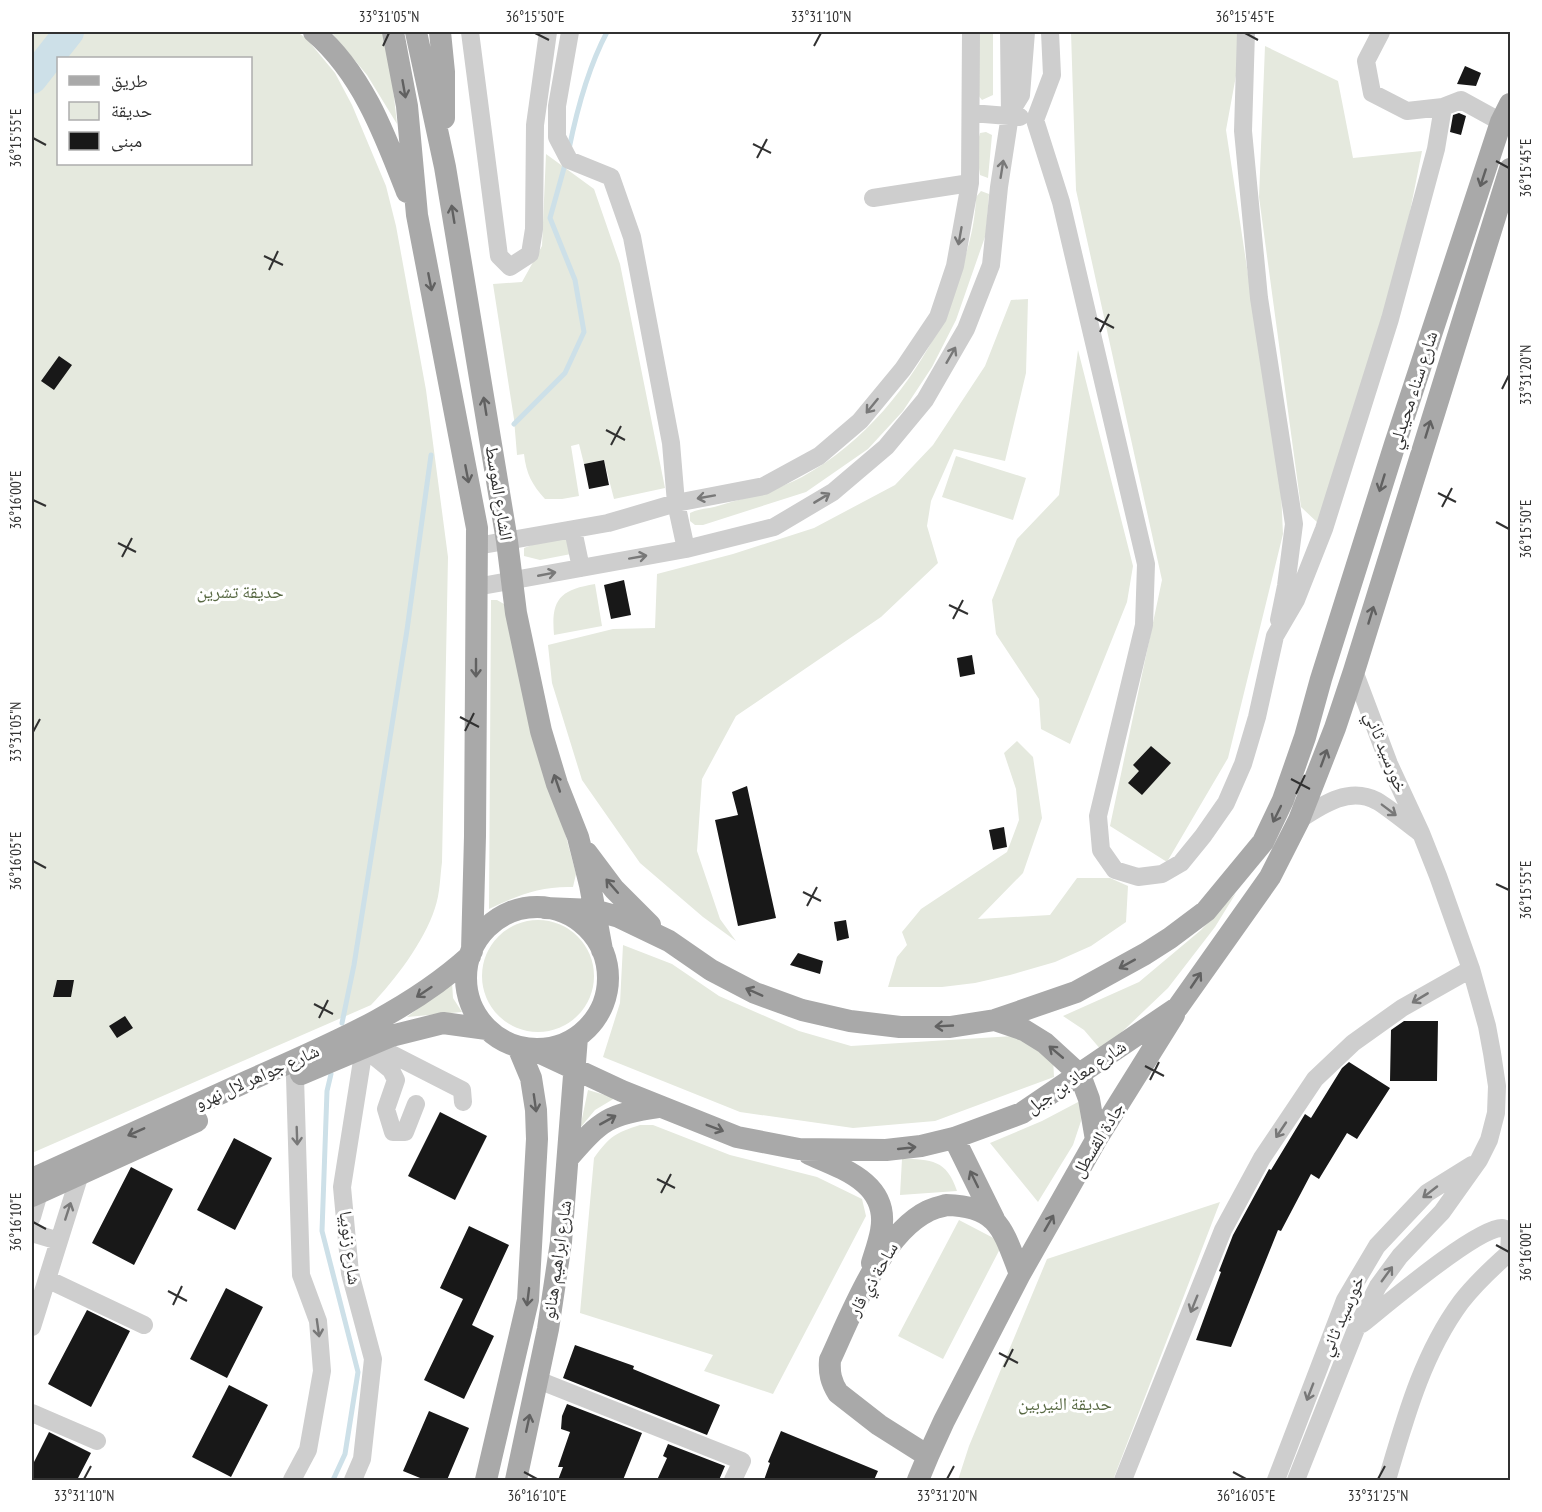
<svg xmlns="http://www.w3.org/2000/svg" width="1542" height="1512" viewBox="0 0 1542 1512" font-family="'PT Sans Narrow','Noto Naskh Arabic',sans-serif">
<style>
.green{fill:#e5e9de;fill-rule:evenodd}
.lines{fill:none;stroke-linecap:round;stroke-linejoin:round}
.stream{stroke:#cde0e8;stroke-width:5}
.river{stroke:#cde0e8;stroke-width:30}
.building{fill:#181818}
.minor{stroke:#cecece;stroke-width:18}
.major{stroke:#a9a9a9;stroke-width:22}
.oneway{stroke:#616161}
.oneway2{stroke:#787878}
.ticks{fill:none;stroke:#313131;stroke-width:2}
.labels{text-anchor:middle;stroke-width:6;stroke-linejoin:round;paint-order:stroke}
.street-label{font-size:18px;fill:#313131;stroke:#fff}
.park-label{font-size:18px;fill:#586943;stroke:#fff}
.neatline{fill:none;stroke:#313131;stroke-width:2}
.ticks-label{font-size:15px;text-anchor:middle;fill:#313131}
</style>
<rect width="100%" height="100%" fill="#fff"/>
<path class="green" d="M32,32H297L306,38L335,73L352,105L386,186L396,226L426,390L448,557L442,862C440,877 440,894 435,908C424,942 395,980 371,1005L32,1153ZM58,58H250V164H58Z
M331,32H383L391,70L397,124L367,75Z
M979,32H993V95L982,100L978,95Z
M1071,32H1244L1226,130L1281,491L1283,534L1228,758L1167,862L1110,826L1162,580L1076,190Z
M1265,46L1338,81L1353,158L1422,151L1403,247L1319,524L1301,507L1259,197Z
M986,132L992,135L988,178L980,175C978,162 976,146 980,133Z
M546,154L594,189L620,264L665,488L614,499L604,460L584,464L579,444L571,446L579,496L562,499H545C532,485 526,473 524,454L517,455L514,419L493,284L522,282L542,246Z
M981,191L989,194L986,234L956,320L932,367L903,411L868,449L806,492L703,525H695L690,521V513C700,508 710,509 721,505C746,498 779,489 802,477C864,443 911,385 941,324C948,310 952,295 957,281C967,253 975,227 976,197Z
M1028,299L1026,373L1005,461L954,449L931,501L927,526L938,563L881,617L736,716L702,779L697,851L720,919L736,941L703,917L640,863L582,780L552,683L548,645L613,629L655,628L657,574L733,554L814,528L895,485L933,445L985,366L1011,300Z
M1078,350L1133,566L1127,602L1070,744L1041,729L1039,699L996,634L992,600L1017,539L1059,495Z
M956,456L1026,478L1013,520L942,497Z
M568,536L571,554L540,560L524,556V548L550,538Z
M595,584L602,626L554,635C551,600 559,590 595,584Z
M491,600H497L504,604L576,874L573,887C541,886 518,895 489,909Z
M1017,741L1033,757L1042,818L1023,873L978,919L1050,915L1077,878H1110L1128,886L1126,922L1091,946L1055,962L1010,975L975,983L942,987H888L897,957L907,945L902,932L921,909L1007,852L1019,820L1016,789L1004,753Z
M1236,893L1215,927L1168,988L1102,1051L1084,1030L1063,1016L1139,982L1201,930Z
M482 976a56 56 0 1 1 112 0a56 56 0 1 1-112 0Z
M623,945L672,964L719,996L799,1031L851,1046L1014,1036L1053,1058L1054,1077L935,1121L853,1128L740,1112L603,1057L620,1003Z
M452,982L453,998L462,1012L407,1017Z
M588,1090L615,1098L595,1110L580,1128Z
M1080,1101L1081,1121L1073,1145L1038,1202L990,1143L1042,1121Z
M640,1125H653L730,1155L817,1177L862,1199L866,1216L773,1394L704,1371L713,1355L580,1313L594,1158C610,1136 615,1133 640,1125Z
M902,1159C931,1159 947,1160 957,1191L900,1195Z
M1220,1202L1113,1480H958L969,1446L1047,1259Z
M959,1220L1003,1243L943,1359L898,1336Z"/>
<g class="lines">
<path class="stream" d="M569,149C577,109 588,68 607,32
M514,424L565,373L584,332L575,280L550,218L566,161
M342,1023L354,965L407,630L431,455
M331,1074L327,1091L322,1231L358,1372L345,1454L333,1480"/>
<path class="river" d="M32,79L69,32"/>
</g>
<path class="building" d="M1465,66L1481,73L1476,86L1457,84Z
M1459,113L1466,116L1461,135L1450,132L1453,115Z
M59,356L72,365L54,390L41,381Z
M604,460L609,485L589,489L584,464Z
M624,580L631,615L611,619L604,585Z
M972,655L975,674L960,677L957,658Z
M1151,746L1171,763L1142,795L1128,783L1139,771L1133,765Z
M747,786L776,918L738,926L715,820L738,815L732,792Z
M1004,827L1007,847L993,850L989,830Z
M846,920L849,938L837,941L834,922Z
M798,953L823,961L820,974L790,965Z
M57,980H74L71,997H53Z
M125,1016L133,1028L117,1038L109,1026Z
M1404,1021H1438L1437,1081H1390L1391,1030Z
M1349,1062L1390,1088L1357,1139L1347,1133L1319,1179L1311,1174L1281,1231L1278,1230L1231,1347L1196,1340L1221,1272L1219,1271L1233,1235L1269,1169L1271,1170L1305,1114L1311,1118L1342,1068Z
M440,1112L487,1136L455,1200L408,1176Z
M234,1138L272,1158L235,1230L197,1210Z
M131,1167L173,1189L134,1265L92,1243Z
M469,1226L509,1245L472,1325L494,1336L464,1399L424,1380L463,1299L440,1288Z
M226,1288L263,1307L227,1378L190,1359Z
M87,1310L130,1331L91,1407L48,1384Z
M575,1345L634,1366L633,1369L720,1405L707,1435L563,1378Z
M229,1385L268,1405L231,1477L192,1457Z
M567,1404L642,1433L623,1480H558L563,1467H558L570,1432L561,1429L562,1416Z
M429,1411L469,1428L447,1480H425L403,1471Z
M781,1431L878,1471L874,1480H764L770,1463L768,1462Z
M49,1432L91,1453L77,1480H32V1466Z
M668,1444L725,1466L719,1480H657L667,1458L663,1456Z"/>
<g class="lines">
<path class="minor" d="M470,32L499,256L510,267L530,254L534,229L535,125L548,32
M570,32L557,106V137L569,160L611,177L632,237L671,443L676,503L686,549
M1050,32L1052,75L1035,120L1061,202L1146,564L1144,625L1098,816L1101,850L1115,870L1138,877L1162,874L1181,863L1203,836L1226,803L1243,764L1257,717L1275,636L1296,600L1324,529L1390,319L1436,149L1443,107
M1246,32L1243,131L1259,298L1294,524L1286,586L1279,620
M1381,32L1366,61L1372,93L1407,111L1443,107L1461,100L1501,122
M1013,108L1021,95L1026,32
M971,113L1020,117
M873,198L970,183
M573,530L581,568
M477,546L608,523L676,503L764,486L819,456L860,421L903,369L938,317L955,266L970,183L971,32
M476,587L686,549L774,527L833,492L886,447L925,400L966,329L991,265L999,187L1010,115L1009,32
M1299,820C1322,805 1349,786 1377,801C1389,808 1407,823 1419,832
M372,1044L462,1090L463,1102
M364,1048L391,1070L396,1080L386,1109L393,1132H405L416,1104
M32,1217L39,1193
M32,1233L59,1241
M47,1279L144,1325
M1362,1324C1386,1305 1476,1228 1502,1228C1504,1228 1508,1230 1510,1231
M32,1327L80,1174
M538,1380L742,1461L733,1480
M32,1413L97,1441
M292,1480L308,1450L322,1371L318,1321L301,1275L295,1077
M353,1480L362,1459L373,1359L350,1273L342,1187L364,1048
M1123,1480L1223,1230L1262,1158L1315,1079L1353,1043L1402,1008L1471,969
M1276,1480L1345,1300L1377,1246L1427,1193L1472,1165
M1296,1480L1356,1329L1378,1286L1400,1256L1442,1212L1479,1160L1489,1140L1496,1113L1497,1086L1492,1053L1487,1026L1471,969L1438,876L1421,833L1389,764L1354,671
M1387,1480C1405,1419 1422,1355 1461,1302C1475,1284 1492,1268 1509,1253L1510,1233"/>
<path class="major" d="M314,32C362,73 385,135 407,192
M393,32L407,106L417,215L477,528L475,836L472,951
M416,32L445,167L507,541L516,613L541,731L557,784L578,837L590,885L602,950
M440,32L444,72V118
M587,853L614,889L650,925
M466 978a71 71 0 1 1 142 0a71 71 0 1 1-142 0Z
M545,908L594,910L619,917L669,941L711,970L755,993L802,1010L850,1021L900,1027H950L995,1020L1076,992L1145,954L1170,938L1206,911L1263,842L1283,800L1305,737L1321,679L1395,444L1501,122L1510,104
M995,1020L1024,1030L1045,1043L1080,1075L1089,1099L1096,1140
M534,1050L622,1091L737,1137L799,1149L886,1150L921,1146L954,1138L1022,1113L1178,1007L1270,877L1299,820L1335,728L1354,671L1510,169
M301,1074L391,1036L443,1023L487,1029
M954,1138L994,1219
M809,1154C844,1169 890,1184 881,1231C879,1242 875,1253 872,1263
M569,1157C601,1120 609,1114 658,1107
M32,1179C104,1146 176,1114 248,1081C326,1046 406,1014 470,956
M32,1196L197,1121
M946,1205C999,1206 1003,1230 1020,1274L944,1421L928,1456L879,1425L838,1393C831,1382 829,1373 830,1360C851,1315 881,1234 928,1211C933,1208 940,1207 946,1205Z
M1020,1274L1096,1140L1174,1015
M486,1480L528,1300L537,1139L536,1110L531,1078L518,1047
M516,1480L548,1329L561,1242L577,1037
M918,1480L928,1456"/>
</g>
<defs><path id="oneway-shaft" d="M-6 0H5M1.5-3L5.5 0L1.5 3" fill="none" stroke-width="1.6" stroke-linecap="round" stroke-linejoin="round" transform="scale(1.5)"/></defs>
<g class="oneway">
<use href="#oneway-shaft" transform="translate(404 89) rotate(80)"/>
<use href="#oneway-shaft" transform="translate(1483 178) rotate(108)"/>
<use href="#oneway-shaft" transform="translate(453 214) rotate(-99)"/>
<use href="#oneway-shaft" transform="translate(430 282) rotate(79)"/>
<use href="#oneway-shaft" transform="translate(485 406) rotate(-99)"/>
<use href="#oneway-shaft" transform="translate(1428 429) rotate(-73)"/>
<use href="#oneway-shaft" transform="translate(467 474) rotate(79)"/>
<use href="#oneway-shaft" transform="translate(1382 483) rotate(107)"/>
<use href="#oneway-shaft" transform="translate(1371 615) rotate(-73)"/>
<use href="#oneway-shaft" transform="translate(476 668) rotate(90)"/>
<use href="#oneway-shaft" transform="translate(1324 758) rotate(-70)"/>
<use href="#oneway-shaft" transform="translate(557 783) rotate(-109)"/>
<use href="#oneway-shaft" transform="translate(1277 814) rotate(116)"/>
<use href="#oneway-shaft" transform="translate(612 886) rotate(-131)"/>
<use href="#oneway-shaft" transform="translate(1127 964) rotate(151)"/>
<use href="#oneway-shaft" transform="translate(1196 980) rotate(-56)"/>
<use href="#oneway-shaft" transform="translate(424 992) rotate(146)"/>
<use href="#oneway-shaft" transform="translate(754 992) rotate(-156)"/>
<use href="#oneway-shaft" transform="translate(944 1026) rotate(177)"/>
<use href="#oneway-shaft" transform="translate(1056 1052) rotate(-140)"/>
<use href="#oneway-shaft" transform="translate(535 1103) rotate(82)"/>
<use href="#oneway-shaft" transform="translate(608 1120) rotate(-29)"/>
<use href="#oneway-shaft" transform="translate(715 1128) rotate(21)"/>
<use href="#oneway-shaft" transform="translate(136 1132) rotate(156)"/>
<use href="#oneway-shaft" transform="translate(907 1148) rotate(-6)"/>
<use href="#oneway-shaft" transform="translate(974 1179) rotate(-116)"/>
<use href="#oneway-shaft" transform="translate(1049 1223) rotate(-60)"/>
<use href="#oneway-shaft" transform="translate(528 1297) rotate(97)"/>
<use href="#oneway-shaft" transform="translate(528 1423) rotate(-78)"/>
</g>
<g class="oneway2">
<use href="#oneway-shaft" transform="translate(1002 169) rotate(-81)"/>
<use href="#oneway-shaft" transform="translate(960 236) rotate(100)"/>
<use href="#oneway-shaft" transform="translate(951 355) rotate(-60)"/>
<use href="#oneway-shaft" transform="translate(872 406) rotate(129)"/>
<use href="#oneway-shaft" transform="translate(706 497) rotate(170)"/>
<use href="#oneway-shaft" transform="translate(822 498) rotate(-31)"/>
<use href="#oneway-shaft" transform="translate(638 557) rotate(-10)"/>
<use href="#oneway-shaft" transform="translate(547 574) rotate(-11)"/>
<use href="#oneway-shaft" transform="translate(1389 810) rotate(37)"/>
<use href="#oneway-shaft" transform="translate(1420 998) rotate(149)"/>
<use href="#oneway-shaft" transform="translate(1281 1130) rotate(124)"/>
<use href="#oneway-shaft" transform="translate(297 1136) rotate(88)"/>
<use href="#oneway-shaft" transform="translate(1430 1192) rotate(142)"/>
<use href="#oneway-shaft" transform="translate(68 1211) rotate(-72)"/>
<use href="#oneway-shaft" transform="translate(1387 1274) rotate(-54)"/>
<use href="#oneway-shaft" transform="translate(1194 1304) rotate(112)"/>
<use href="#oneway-shaft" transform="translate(318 1328) rotate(82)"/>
<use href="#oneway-shaft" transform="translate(1310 1392) rotate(111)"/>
</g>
<path class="ticks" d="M535,33L549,40M1245,33L1258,40M383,46L389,33M814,46L821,33M33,138L46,145M753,144L771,153M757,158L767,139M1496,161L1509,168M264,256L283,265M269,270L278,251M1095,318L1114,328M1100,332L1109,314M1502,389L1509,375M606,430L625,440M611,445L621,426M1438,493L1456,502M33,500L46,506M1442,507L1452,488M1496,522L1509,529M118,543L136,552M122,557L132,538M949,605L968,614M953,619L963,600M460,717L479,727M465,731L474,713M33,732L40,719M1291,779L1310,789M1296,794L1305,775M33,861L46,868M1496,884L1509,890M803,892L821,901M807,906L817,887M314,1004L333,1014M319,1018L328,1000M1145,1066L1164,1076M1150,1080L1159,1062M657,1179L675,1188M661,1193L671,1174M33,1222L46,1229M1496,1245L1509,1252M168,1291L187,1301M173,1305L182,1286M999,1353L1018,1363M1004,1367L1013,1349M524,1472L537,1479M1233,1472L1246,1479M84,1479L91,1466M947,1479L954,1466M1378,1479L1385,1466"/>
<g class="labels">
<g class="street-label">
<text transform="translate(1413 390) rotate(-72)" y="6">شارع سناء محيدلي</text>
<text transform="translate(499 493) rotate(81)" y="6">الشارع الموسط</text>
<text transform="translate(1386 752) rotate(68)" y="6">خورسيد ثاني</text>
<text transform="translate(257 1077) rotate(-24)" y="6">شارع جواهر لال نهرو</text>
<text transform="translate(1076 1077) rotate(-34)" y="6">شارع معاذ بن جبل</text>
<text transform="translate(1098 1140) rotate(-59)" y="6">جادة القسطل</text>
<text transform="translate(350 1248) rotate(83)" y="6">شارع زنوبيا</text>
<text transform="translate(557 1260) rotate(-82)" y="6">شارع ابراهيم هنانو</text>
<text transform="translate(873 1279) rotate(-60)" y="6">ساحة ذي قار</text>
<text transform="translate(1342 1316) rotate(-66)" y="6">خورسيد ثاني</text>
</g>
<g class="park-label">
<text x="240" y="598">حديقة تشرين</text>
<text x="1065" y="1410">حديقة النيربين</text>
</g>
</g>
<rect width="1542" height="1512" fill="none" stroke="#ffffff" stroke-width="66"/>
<rect x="57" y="57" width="195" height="108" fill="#ffffff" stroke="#adadad" stroke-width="1.5"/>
<rect x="69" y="76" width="30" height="9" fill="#a9a9a9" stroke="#adadad" stroke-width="1.5"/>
<text x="111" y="87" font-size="18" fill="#313131">طريق</text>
<rect x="69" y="102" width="30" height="18" fill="#e5e9de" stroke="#adadad" stroke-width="1.5"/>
<text x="111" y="117" font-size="18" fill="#313131">حديقة</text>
<rect x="69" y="132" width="30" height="18" fill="#181818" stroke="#adadad" stroke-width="1.5"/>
<text x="111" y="147" font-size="18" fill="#313131">مبنى</text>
<rect x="33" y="33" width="1476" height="1446" class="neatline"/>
<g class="ticks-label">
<text x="389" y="22">33°31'05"N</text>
<text x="535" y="22">36°15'50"E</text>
<text x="821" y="22">33°31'10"N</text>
<text x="1245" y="22">36°15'45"E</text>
<text transform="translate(16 138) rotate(-90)" y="5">36°15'55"E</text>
<text transform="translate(1526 168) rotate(-90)" y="5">36°15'45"E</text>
<text transform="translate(1526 375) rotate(-90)" y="5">33°31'20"N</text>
<text transform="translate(16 500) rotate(-90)" y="5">36°16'00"E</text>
<text transform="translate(1526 529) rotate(-90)" y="5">36°15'50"E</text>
<text transform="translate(16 732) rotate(-90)" y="5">33°31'05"N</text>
<text transform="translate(16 861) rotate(-90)" y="5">36°16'05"E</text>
<text transform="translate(1526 890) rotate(-90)" y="5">36°15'55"E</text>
<text transform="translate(16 1222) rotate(-90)" y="5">36°16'10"E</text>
<text transform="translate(1526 1252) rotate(-90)" y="5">36°16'00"E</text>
<text x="84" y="1501">33°31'10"N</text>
<text x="537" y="1501">36°16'10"E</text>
<text x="947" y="1501">33°31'20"N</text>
<text x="1246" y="1501">36°16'05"E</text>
<text x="1378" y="1501">33°31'25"N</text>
</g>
</svg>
